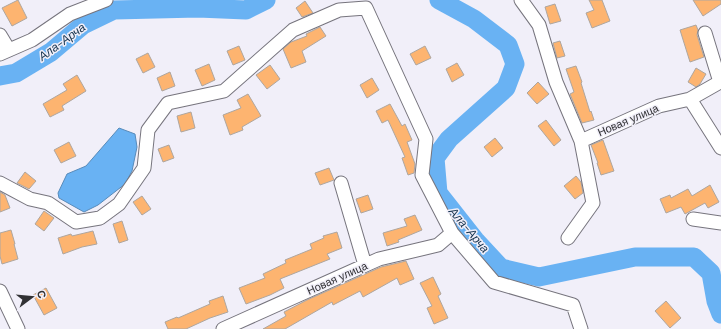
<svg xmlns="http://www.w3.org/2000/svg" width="721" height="329" viewBox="0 0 721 329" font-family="'DM Sans',sans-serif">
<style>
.water{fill:#69b2f3;stroke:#588bba}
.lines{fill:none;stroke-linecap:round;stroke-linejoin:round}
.river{stroke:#69b2f3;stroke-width:19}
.building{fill:#fdb470;stroke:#aea69f}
.minor-casing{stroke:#76747d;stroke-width:15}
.minor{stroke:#fff;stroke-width:13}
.labels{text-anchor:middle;stroke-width:3;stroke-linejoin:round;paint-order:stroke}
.street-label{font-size:11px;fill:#313134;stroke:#f1eff9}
.water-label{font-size:12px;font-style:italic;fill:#15334e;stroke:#f1eff9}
</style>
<rect width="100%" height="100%" fill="#f1eff9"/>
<path class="water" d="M119,128L135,134L137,147L132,171L125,184L98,205L84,212L59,198L58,193L67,174L86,166Z"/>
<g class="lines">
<path class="river" d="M439,0L474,19L508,45L515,64L506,88L449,139L435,158L438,193L475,240L501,268L539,277L635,257H694L711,273L716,301L721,314
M0,76L16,73L51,52L83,25L114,10L198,8L246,10L266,0"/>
</g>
<path class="building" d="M18,0L27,18L12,26L2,8Z
M589,0H602L610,21L592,28L586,13L594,10Z
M693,0H721V4L703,16Z
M305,1L313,13L302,17L296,8Z
M555,4L561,21L550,24L545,7Z
M696,25L698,30L697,35L704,57L690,62L680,30Z
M320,27L326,36L302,51L306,62L291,68L283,49L291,42L307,36L306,34Z
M560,41L565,56L557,58L553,43Z
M239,46L245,60L233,65L227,51Z
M425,46L431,58L416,65L410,54Z
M148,53L155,67L143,73L136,59Z
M457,63L464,75L452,82L446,69Z
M209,64L215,80L202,86L195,70Z
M270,65L280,79L267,89L256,75Z
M576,66L582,82L581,83L590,112L591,111L594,120L582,123L570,94L574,92L566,69Z
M696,68L706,74L700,84L696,87L688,82Z
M170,72L175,86L162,91L157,78Z
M77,75L86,91L62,106L64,110L50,117L43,104L67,90L63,84Z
M372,78L379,90L367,98L360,85Z
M538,82L549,94L537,104L527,93Z
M248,94L261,116L242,127L243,130L230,135L223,115L241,108L237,100Z
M390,104L402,126L405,124L412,140L407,142L415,164L414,173L408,175L402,158L405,157L388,120L382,123L376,111Z
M191,112L195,128L181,132L177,116Z
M546,120L561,140L554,146L538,126Z
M495,138L503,148L492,157L484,147Z
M603,140L614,171L601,175L597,163H598L591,145Z
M69,142L76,156L61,163L54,150Z
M169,145L174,158L163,162L158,149Z
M329,168L334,180L320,185L315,173Z
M25,172L36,181L29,189L17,183Z
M576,176L581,182L583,193L575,199L564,186Z
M710,185L719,202L708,208L705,203L685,214L681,207L666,213L660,199L670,195L671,198L688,189L692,196Z
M0,192L5,195L10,208L0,212Z
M368,195L373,209L361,213L356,199Z
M142,196L151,209L142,215L133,202Z
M44,211L54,218L44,231L35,224Z
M415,215L422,230L398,240L399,242L387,246L383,233L407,226L404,219Z
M122,221L128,240L119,243L113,224Z
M11,230L15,244H14L18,259L2,264L0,256V233Z
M93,231L97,244L82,247L63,254L58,238L71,234L72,236Z
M337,232L342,248L327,254L330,259L280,279L284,288L270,295L246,304L239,288L265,278L263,274L286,263L285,260L312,249L310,244L324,238L323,236Z
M406,261L414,279L400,285L397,278L363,297L360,291L333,305L332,302L285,329H263L286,316L284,312L307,300L381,267Z
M433,277L441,294L438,296L448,318L434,324L427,308L432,306L420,283Z
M46,288L57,308L44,315L33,295Z
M223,296L228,312L210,318L186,329H168L165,322L177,317L178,318L210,304L209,301Z
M666,301L681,318L670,328L655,311Z"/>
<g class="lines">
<defs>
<path id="minor" d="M521,0L539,25L556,82L581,141L593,203L568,238
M0,35L9,50
M0,54L32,40L70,14L106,0
M690,99L720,82L705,33
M581,141L659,106L690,99L721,148
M0,183L30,199L48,203L76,222L100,218L119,204L144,168L148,130L168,103L224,91L293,30L339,10L366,8L426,139L422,175L452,233L494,282L573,305L581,329
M341,183L365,265
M693,219L721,223
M0,291L18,329
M223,329L379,259L438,245L452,233"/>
</defs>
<use href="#minor" class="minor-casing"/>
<use href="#minor" class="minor"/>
</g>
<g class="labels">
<g class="street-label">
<text transform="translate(628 120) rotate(-23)" y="4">Новая улица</text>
<text transform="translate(337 278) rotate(-24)" y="4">Новая улица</text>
</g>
<g class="water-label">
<text transform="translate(62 42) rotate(-36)" y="4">Ала-Арча</text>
<text transform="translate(469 230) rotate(50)" y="4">Ала-Арча</text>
</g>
</g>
<g transform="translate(32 297) rotate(74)" stroke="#f1eff9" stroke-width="3" paint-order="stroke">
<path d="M0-3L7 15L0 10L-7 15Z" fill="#313134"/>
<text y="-6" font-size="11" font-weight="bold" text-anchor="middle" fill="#313134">С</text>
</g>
</svg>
